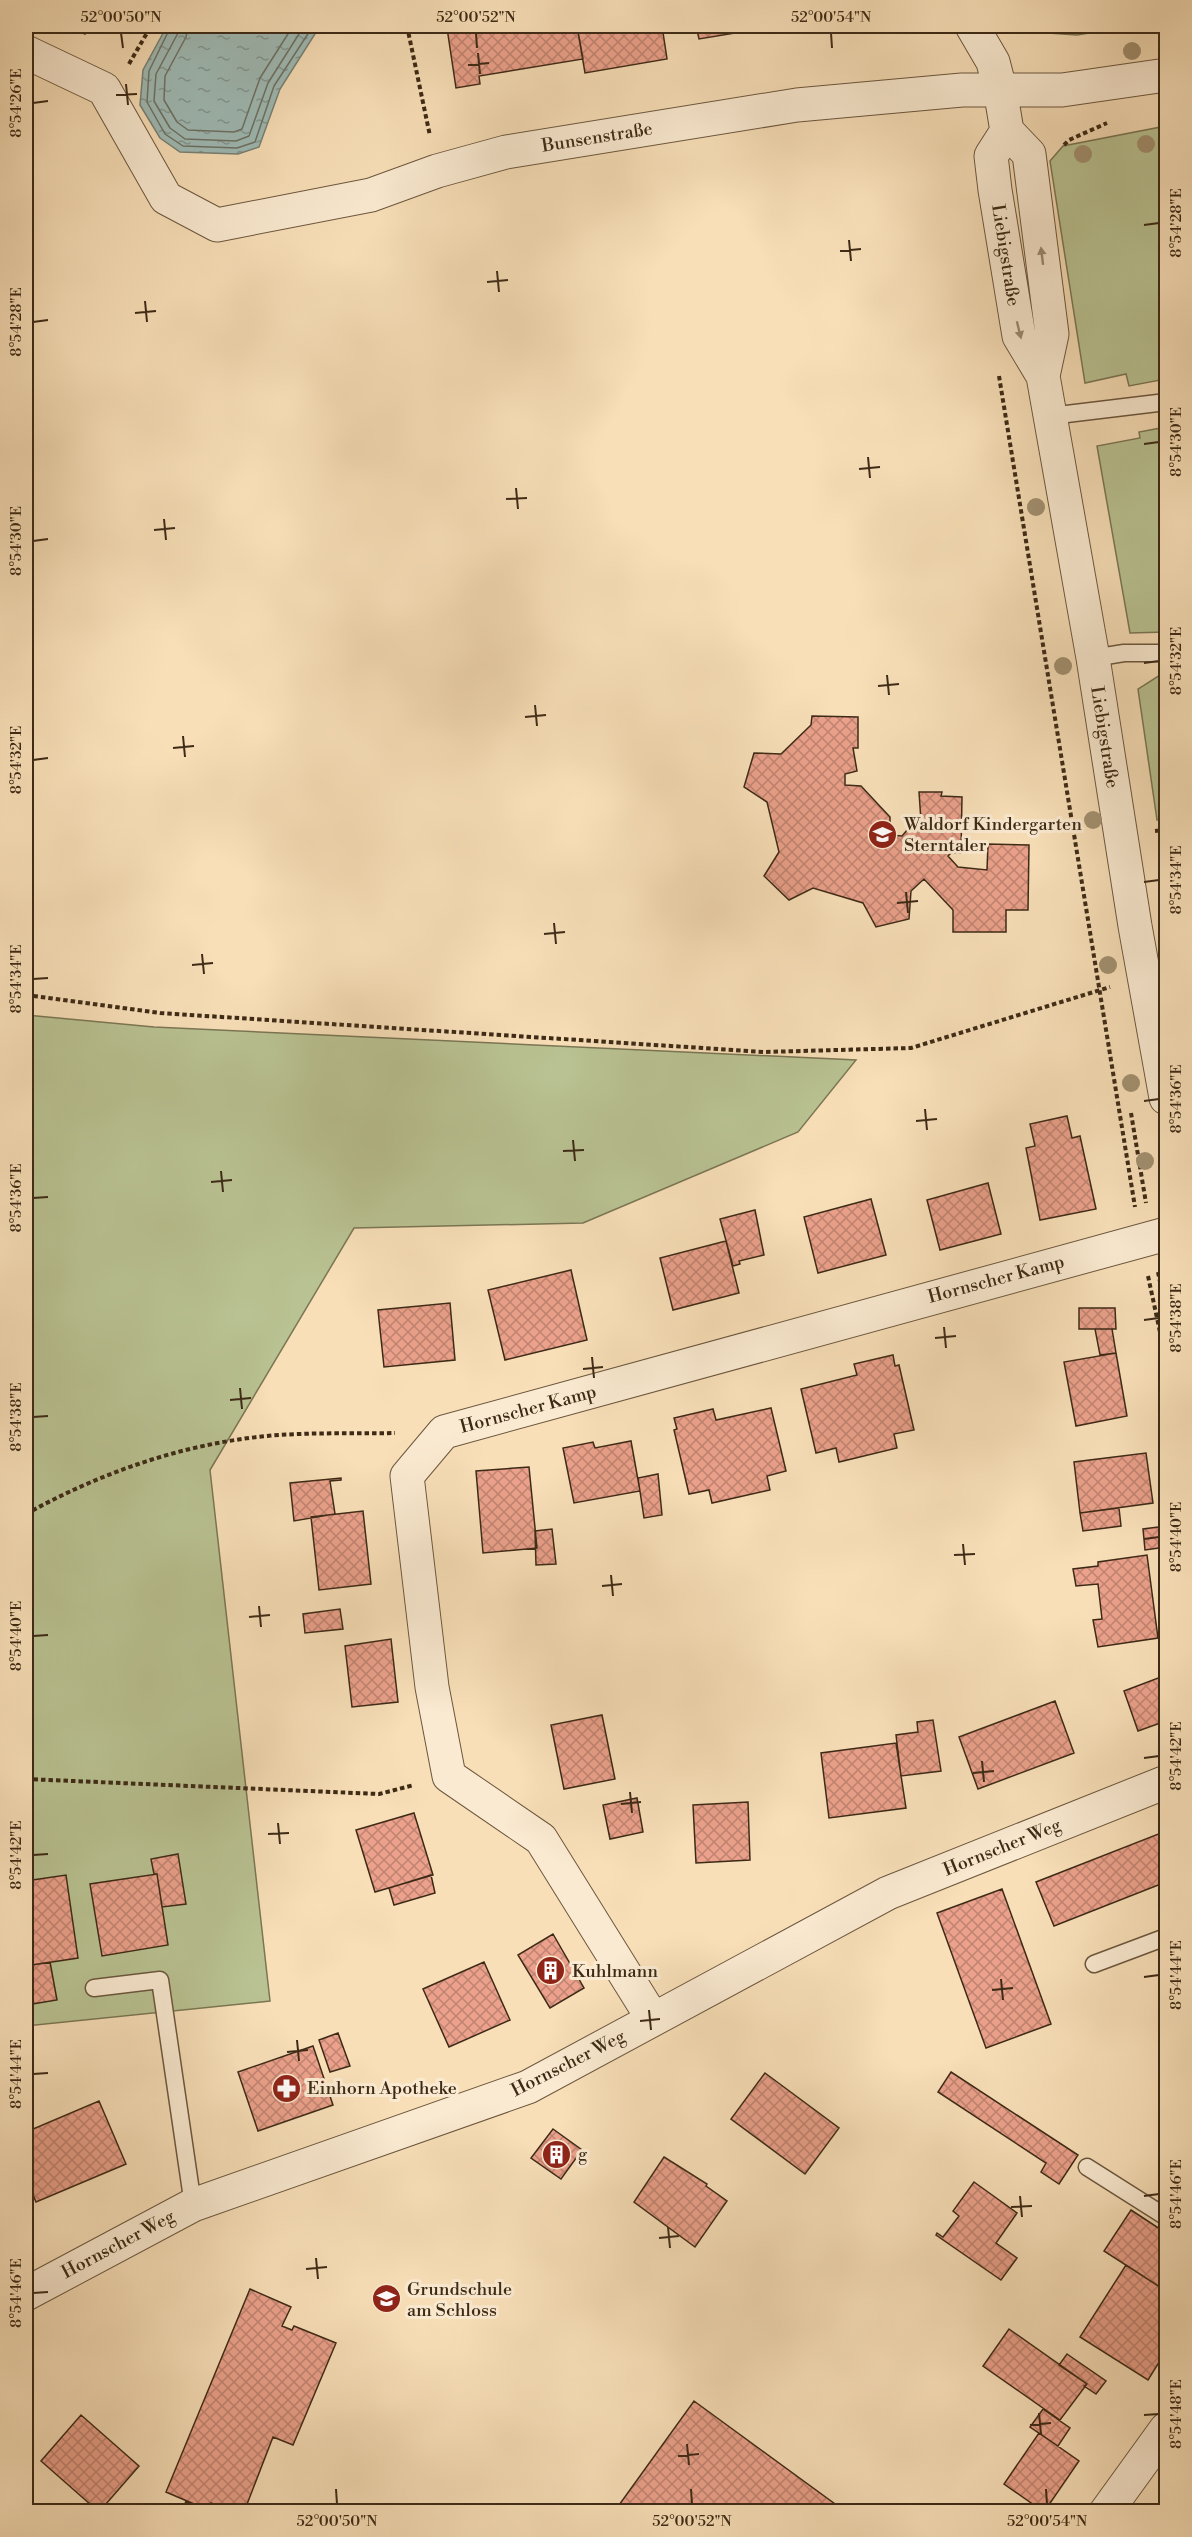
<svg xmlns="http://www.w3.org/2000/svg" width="1192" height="2537" viewBox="0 0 1192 2537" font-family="'Libre Bodoni',serif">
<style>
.grass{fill:#b9c292;stroke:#7b7654;stroke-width:1.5}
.park{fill:url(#park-dots);stroke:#7b7654;stroke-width:1.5}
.water{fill:url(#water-ripples);stroke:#788176;stroke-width:1.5}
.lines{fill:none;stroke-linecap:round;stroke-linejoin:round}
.shore{stroke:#6e7266;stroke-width:1.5}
.building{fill:url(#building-cross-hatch);stroke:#3d2a16;stroke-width:1.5}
.lane-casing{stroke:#6c573e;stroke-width:19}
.street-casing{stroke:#6c573e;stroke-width:35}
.path{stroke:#3d2a16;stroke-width:4;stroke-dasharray:4.5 3;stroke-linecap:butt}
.lane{stroke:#faead1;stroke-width:16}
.street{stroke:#faead1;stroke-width:33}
.tree{fill:#a29070}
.oneway{fill:#9c8a74}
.ticks{fill:none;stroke:#3d2a16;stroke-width:2}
.labels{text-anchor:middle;stroke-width:6;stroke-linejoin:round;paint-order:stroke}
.street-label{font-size:18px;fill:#3d2a16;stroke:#faead1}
.poi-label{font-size:18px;fill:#3d2a16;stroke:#faead1;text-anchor:start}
.neatline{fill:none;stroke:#3d2a16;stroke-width:2}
.ticks-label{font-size:15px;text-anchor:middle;fill:#3d2a16}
</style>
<defs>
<pattern id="park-dots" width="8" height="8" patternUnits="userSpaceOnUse" patternTransform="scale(1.5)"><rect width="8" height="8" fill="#b9c292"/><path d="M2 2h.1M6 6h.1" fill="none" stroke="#989e76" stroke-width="1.8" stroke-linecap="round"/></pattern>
<pattern id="water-ripples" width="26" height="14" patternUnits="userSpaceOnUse" patternTransform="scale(1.5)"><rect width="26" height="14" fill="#9fbbb6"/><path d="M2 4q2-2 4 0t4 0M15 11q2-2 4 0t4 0" fill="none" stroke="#839893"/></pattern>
<pattern id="building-cross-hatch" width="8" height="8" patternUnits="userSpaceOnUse" patternTransform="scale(1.5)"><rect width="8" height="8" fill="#eba18b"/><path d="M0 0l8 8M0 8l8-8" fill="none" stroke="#c08371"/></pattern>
</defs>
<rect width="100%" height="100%" fill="#f8dfb8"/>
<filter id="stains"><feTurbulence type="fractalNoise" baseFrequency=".00333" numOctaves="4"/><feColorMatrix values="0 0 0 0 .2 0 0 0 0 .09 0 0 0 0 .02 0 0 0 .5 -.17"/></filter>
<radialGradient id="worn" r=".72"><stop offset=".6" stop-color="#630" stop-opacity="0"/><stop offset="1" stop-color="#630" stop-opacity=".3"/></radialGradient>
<path class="grass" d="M1166,126V379L1129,386L1126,374L1085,383L1050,161L1063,146Z
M1166,427V632L1130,633L1097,446L1140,438L1139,432Z
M1160,675H1166V816L1157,820L1138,689Z
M26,1015L154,1027L856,1060L798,1132L583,1223L354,1228L210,1470L270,2001L26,2026Z"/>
<path class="park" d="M1040,26H1133L1077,35L1048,33Z"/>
<path class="water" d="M167,26H320L280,89L259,147L238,154L180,152L160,138L140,105L143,70Z"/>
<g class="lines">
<path class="shore" d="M171,26L149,71L147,102L165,134L183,146L237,148L255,142L274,86L313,26
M179,26L178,33L156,74L154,101L170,128L185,139L236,141L249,136L268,83L304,26
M188,26L186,37L165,76L164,100L177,122L188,130L234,132L242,129L260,78L293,26"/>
</g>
<path class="building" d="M66,26H89L85,34Z
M461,26H577L583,59L479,76L480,84L456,88L447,28Z
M577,26H662L667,59L585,73Z
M696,26H777L699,39Z
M812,716L858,717V748H853L857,771L845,774V785L861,786L890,817V835L902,836L908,829L909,821H921L919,792H942L941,796L962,797L961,853H951L948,856L958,867L987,870L988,844L1029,845L1028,910H1006V932H953V910L924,879L911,891L909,919L876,927L863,903L813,888L789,900L764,876L779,852L767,802L744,787L754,753L781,754L811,725Z
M1067,1116L1072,1138L1080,1136L1096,1209L1040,1220L1026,1148L1035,1146L1030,1124Z
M988,1183L1001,1234L940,1250L927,1200Z
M871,1199L886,1255L818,1273L804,1217Z
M755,1210L764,1255L739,1261L740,1264L733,1266L720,1219Z
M726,1241L739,1293L673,1310L660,1258Z
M571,1270L587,1340L505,1360L488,1290Z
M450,1303L455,1360L384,1367L378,1310Z
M1079,1308H1115L1116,1329H1079Z
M1095,1329H1112L1116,1353L1100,1355Z
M1116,1353L1127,1416L1076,1426L1064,1362Z
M893,1355L895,1366L899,1365L914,1430L894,1434L897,1448L839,1462L836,1448L816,1453L801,1389L857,1375L854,1364Z
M771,1408L786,1471L767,1476L770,1490L712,1503L709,1490L689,1494L674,1430L677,1429L674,1418L713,1409L716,1420Z
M631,1441L640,1491L574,1503L563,1448L593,1442L595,1448Z
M1146,1453L1153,1503L1080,1513L1074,1462Z
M529,1467L537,1548L483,1553L476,1471Z
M658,1474L662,1515L644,1518L638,1478Z
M341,1478V1480L330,1481L335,1514L294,1521L290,1483Z
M1119,1508L1121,1526L1083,1531L1080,1513Z
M363,1511L371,1584L319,1590L311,1517Z
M1166,1526V1547L1145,1550L1143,1529Z
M552,1529L556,1564L536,1565L535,1531Z
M1147,1555L1158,1638L1098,1647L1093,1620L1102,1619L1098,1584L1076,1586L1073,1569L1098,1566V1562Z
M340,1609L343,1629L305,1633L303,1614Z
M391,1639L398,1702L352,1707L345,1646Z
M1166,1675V1721L1138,1731L1124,1691Z
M1055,1701L1074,1753L978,1789L959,1737Z
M602,1715L615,1779L564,1789L551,1725Z
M933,1720L941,1771L901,1776L896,1735L918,1732L917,1722Z
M896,1743L906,1808L829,1818L821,1753Z
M637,1798L643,1832L610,1839L603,1805Z
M748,1802L750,1860L696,1863L693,1805Z
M414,1813L433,1875L375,1892L356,1830Z
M1166,1831V1882L1054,1926L1036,1882Z
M178,1854L186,1904L162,1907L157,1874H154L151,1859Z
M157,1874L168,1945L102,1956L90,1884Z
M66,1875L78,1958L26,1966V1881Z
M431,1875L435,1893L394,1905L389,1888Z
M1002,1889L1051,2024L986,2048L937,1913Z
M553,1934L584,1988L550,2008L518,1955Z
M50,1962L57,2000L26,2005V1966Z
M484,1962L510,2020L449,2047L423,1989Z
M338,2033L350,2066L330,2072L319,2040Z
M313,2046L333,2105L258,2131L238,2072Z
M951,2072L1078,2155L1059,2184L1041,2172L1046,2163L938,2092Z
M765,2073L839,2128L805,2174L731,2119Z
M99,2101L126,2164L36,2202L26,2178V2132Z
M553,2129L582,2150L561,2179L531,2158Z
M664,2157L707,2184L706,2186L727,2201L695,2247L634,2202Z
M974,2182L1017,2213L996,2243L1017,2258L1001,2280L936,2235L937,2233L943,2237L959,2216L953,2211Z
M1131,2210L1166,2233V2291L1104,2251Z
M1126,2265L1166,2291V2351L1148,2380L1080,2337Z
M250,2289L291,2307L282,2326L292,2330L294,2326L336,2343L293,2445L273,2437L244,2512H220L221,2507L211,2503L208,2510L166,2492Z
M1009,2329L1087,2384L1060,2420L983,2366Z
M1067,2354L1106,2381L1096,2394L1084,2386L1087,2384L1059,2365Z
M694,2401L846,2512H614Z
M1043,2409L1070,2428L1058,2446L1030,2427Z
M81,2415L139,2466L99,2512L41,2461Z
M1039,2433L1079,2461L1044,2512L1004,2484Z
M186,2501L208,2510L211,2503L221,2507L220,2512H182Z"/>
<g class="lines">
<defs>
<path id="lane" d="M1050,416L1166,402
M1093,658L1124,653H1166
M1094,1964L1166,1937
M94,1988L160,1980L193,2205
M1087,2167L1166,2217"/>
<path id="street" d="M972,26L993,62L1000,89L1007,131L1029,154L1052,334L1043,376L1093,658L1135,926L1166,1098
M26,52L104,89L166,198L217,225L371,195L437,171L506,152L797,105L962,90H1062L1166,75
M1007,131L991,156L995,190L1019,336L1043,376
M653,2019L541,1839L449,1776L432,1687L407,1476L444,1432L1166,1234
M26,2294L193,2205L528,2087L888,1893L1166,1782
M1106,2512L1166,2429"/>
</defs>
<use href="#lane" class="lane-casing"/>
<use href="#street" class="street-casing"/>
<path class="path" d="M407,26L430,136
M129,64L151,26
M1064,145L1069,140L1107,123
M999,376L1135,1207
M1155,831L1166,830
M26,995L160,1013L764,1052L911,1048L1110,987
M1131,1113L1146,1203
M1158,1272L1166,1311
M1148,1276L1166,1360
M26,1514C100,1473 182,1444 267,1436C309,1432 353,1434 395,1433
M26,1779L379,1794L414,1785"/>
<use href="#lane" class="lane"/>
<use href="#street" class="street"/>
</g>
<g class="tree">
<circle cx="1132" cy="51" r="9"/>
<circle cx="1146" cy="144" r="9"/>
<circle cx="1083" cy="154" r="9"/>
<circle cx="1036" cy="507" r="9"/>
<circle cx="1063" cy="666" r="9"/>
<circle cx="1093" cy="820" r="9"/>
<circle cx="1108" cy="965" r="9"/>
<circle cx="1131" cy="1083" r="9"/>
<circle cx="1145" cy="1161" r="9"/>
</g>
<defs><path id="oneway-solid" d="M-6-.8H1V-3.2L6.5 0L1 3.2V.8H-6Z" transform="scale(1.5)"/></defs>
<g class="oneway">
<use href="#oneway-solid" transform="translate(1042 256) rotate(-97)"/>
<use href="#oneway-solid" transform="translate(1019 330) rotate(76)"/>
</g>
<path class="ticks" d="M121,33L123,48M476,33L477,48M831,33L832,48M478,53L480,74M468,65L489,63M126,84L128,105M116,95L137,94M33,103L48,101M1144,225L1159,223M849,240L851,261M840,251L861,249M497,271L499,292M487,282L508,280M145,301L147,322M135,313L156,311M33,322L48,320M1144,444L1159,442M868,457L870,478M859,469L880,467M516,488L518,509M506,499L527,498M164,519L166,540M154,530L175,528M33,541L48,539M1144,663L1159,661M887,675L889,695M878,686L899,684M535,705L537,726M525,717L546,715M183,736L185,757M173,748L194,746M33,760L48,758M1144,882L1159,880M906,892L908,913M897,903L918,901M554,923L556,944M544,934L565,932M202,954L204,974M192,965L213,963M33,979L48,978M1144,1101L1159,1099M925,1109L927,1130M916,1121L937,1119M573,1140L575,1161M563,1151L584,1150M221,1171L223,1192M211,1182L232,1180M33,1198L48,1197M1144,1320L1159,1318M944,1327L946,1348M935,1338L956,1336M592,1357L594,1378M583,1369L603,1367M240,1388L242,1409M230,1400L251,1398M33,1417L48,1416M1144,1539L1159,1537M963,1544L965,1565M954,1555L975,1554M611,1575L613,1596M602,1586L622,1584M259,1606L261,1627M249,1617L270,1615M33,1636L48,1635M1144,1758L1159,1756M982,1761L984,1782M973,1773L994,1771M630,1792L632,1813M621,1804L641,1802M278,1823L280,1844M268,1834L289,1833M33,1855L48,1854M1144,1977L1159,1975M1001,1979L1003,2000M992,1990L1013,1988M649,2010L651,2030M640,2021L660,2019M297,2040L299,2061M287,2052L308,2050M33,2074L48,2073M1020,2196L1022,2217M1144,2196L1159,2194M1011,2207L1032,2206M668,2227L670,2248M659,2238L679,2236M316,2258L318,2279M306,2269L327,2267M33,2293L48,2292M1039,2413L1041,2434M1144,2415L1159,2414M1030,2425L1051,2423M687,2444L689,2465M678,2456L699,2454M336,2489L337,2504M691,2489L692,2504M1046,2489L1047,2504"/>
<defs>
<symbol id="school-disc" viewBox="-11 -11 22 22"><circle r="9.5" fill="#8f2418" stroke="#faead1"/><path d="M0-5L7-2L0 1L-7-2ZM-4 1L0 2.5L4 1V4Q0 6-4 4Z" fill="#fff"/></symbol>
<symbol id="building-disc" viewBox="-11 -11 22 22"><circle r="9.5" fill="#8f2418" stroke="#faead1"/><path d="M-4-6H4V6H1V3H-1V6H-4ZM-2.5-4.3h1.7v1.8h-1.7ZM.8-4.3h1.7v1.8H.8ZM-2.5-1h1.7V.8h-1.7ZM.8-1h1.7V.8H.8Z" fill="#fff"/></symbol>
<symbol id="pharmacy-disc" viewBox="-11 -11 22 22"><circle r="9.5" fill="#8f2418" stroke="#faead1"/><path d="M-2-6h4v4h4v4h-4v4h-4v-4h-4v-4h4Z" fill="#fff"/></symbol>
</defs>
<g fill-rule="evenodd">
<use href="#school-disc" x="866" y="818" width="33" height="33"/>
<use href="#building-disc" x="534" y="1954" width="33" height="33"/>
<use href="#pharmacy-disc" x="270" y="2072" width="33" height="33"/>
<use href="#building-disc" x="540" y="2138" width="33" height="33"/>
<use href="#school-disc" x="370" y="2282" width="33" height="33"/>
</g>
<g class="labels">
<g class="street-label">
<text transform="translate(597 137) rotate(-9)" y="6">Bunsenstraße</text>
<text transform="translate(1006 255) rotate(81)" y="6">Liebigstraße</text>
<text transform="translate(1105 737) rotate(81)" y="6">Liebigstraße</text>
<text transform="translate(996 1279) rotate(-15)" y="6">Hornscher Kamp</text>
<text transform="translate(528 1409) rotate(-15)" y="6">Hornscher Kamp</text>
<text transform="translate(1002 1847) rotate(-22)" y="6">Hornscher Weg</text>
<text transform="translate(568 2063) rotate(-27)" y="6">Hornscher Weg</text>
<text transform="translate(118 2244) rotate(-28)" y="6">Hornscher Weg</text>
</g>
<g class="poi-label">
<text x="904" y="830">Waldorf Kindergarten<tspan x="904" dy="21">Sterntaler</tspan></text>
<text x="572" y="1977">Kuhlmann</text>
<text x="307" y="2094">Einhorn Apotheke</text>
<text x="578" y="2160">g</text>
<text x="407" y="2295">Grundschule<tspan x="407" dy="21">am Schloss</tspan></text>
</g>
</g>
<rect width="1192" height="2537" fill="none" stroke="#f8dfb8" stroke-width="66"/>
<rect x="33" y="33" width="1126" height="2471" class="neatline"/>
<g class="ticks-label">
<text x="121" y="22">52°00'50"N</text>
<text x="476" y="22">52°00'52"N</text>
<text x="831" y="22">52°00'54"N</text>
<text transform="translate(16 103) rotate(-90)" y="5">8°54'26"E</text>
<text transform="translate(1176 223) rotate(-90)" y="5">8°54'28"E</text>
<text transform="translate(16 322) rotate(-90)" y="5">8°54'28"E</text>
<text transform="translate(1176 442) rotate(-90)" y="5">8°54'30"E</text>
<text transform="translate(16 541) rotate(-90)" y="5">8°54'30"E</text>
<text transform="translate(1176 661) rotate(-90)" y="5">8°54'32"E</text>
<text transform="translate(16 760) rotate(-90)" y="5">8°54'32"E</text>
<text transform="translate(1176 880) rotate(-90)" y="5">8°54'34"E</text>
<text transform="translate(16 979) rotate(-90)" y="5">8°54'34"E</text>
<text transform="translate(1176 1099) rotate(-90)" y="5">8°54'36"E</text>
<text transform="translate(16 1198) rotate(-90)" y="5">8°54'36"E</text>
<text transform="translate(1176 1318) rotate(-90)" y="5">8°54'38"E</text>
<text transform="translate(16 1417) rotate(-90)" y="5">8°54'38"E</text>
<text transform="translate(1176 1537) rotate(-90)" y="5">8°54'40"E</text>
<text transform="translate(16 1636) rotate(-90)" y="5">8°54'40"E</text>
<text transform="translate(1176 1756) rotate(-90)" y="5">8°54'42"E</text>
<text transform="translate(16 1855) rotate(-90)" y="5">8°54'42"E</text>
<text transform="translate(1176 1975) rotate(-90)" y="5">8°54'44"E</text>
<text transform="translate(16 2074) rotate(-90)" y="5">8°54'44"E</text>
<text transform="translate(1176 2194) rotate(-90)" y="5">8°54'46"E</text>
<text transform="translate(16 2293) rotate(-90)" y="5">8°54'46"E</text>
<text transform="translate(1176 2414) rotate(-90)" y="5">8°54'48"E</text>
<text x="337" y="2526">52°00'50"N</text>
<text x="692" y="2526">52°00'52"N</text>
<text x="1047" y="2526">52°00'54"N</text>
</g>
<rect width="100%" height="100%" filter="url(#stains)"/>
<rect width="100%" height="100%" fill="url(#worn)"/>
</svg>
